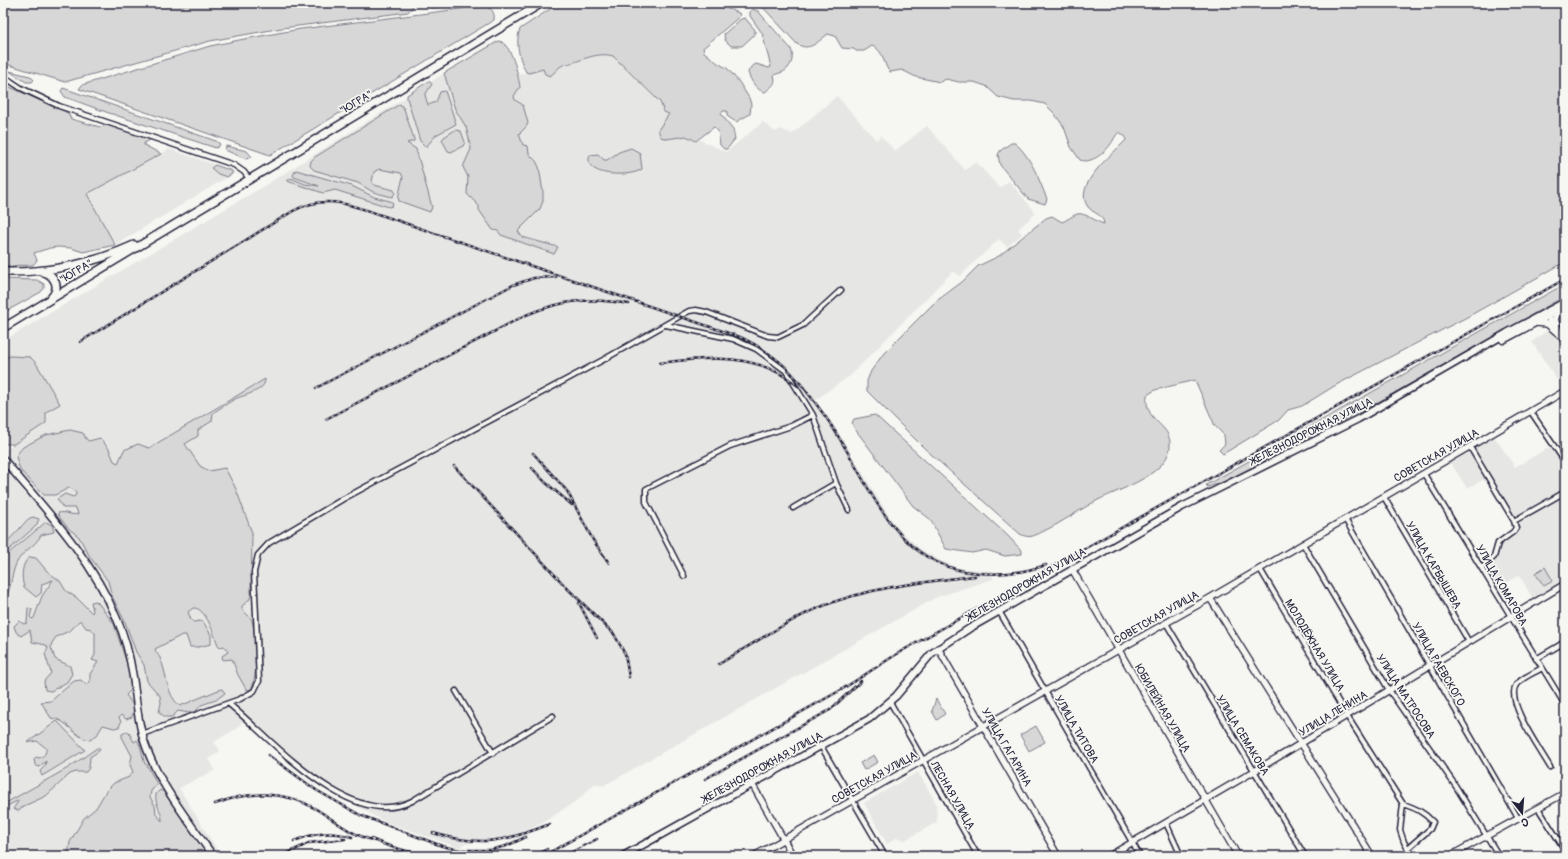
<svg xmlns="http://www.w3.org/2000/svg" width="1568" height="859" viewBox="0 0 1568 859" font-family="Pangolin,sans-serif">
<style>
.built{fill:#e6e6e4}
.green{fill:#d7d7d7;stroke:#7c7c89}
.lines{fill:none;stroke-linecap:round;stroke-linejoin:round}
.street-casing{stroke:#22223b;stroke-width:7}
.secondary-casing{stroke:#22223b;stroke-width:8}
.primary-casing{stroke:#22223b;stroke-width:9}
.highway-casing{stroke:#22223b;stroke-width:10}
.street{stroke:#f6f6f2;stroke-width:4}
.secondary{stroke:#f6f6f2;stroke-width:5.5}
.primary{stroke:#f6f6f2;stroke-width:6}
.highway{stroke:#f6f6f2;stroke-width:7}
.rail-casing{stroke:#22223b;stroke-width:2.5}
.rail{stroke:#f6f6f2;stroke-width:1;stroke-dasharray:3;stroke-linecap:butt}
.labels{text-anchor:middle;stroke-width:3.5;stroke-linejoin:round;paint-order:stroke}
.street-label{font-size:11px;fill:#22223b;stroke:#f6f6f2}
</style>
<rect width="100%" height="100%" fill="#f6f6f2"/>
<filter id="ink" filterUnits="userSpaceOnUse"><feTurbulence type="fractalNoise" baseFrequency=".025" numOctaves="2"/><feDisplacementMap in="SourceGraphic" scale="8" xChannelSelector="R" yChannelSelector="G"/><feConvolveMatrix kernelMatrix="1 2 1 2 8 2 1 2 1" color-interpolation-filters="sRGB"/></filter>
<g filter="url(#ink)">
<path class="built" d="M496,41H502L505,44L518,74L544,69L546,71L598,55L606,54L613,56L660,102L664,112L669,114L667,139L686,136L691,139L696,141L700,140L726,152L763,122L775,132L780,129L792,134L837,96L876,140L881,136L895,151L927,126L965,170L976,162L1000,188L1009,181L1036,213L1018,229L1022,234L1007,247L999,239L960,276L953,271L851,375L815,400L845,444L890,518L900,530L919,548L939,560L959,568L993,571V579L937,597L603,786L594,784L579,799L547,820L519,833L520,837L510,840L462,844L460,848L383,821L324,787L304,773L244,720L237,728L214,742L220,750L218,753L209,759L215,770L179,788L221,856H3V451L12,445L3,434V341L264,186Z
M169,149L236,172L115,245L87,194Z
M1549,329L1565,347V388L1562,390L1563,389L1532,342Z
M1494,436L1515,467L1553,445L1565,461V580L1533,599L1519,575L1495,590L1482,568L1493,559L1497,544L1515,530L1490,483L1483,480L1467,488L1450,462Z
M918,772L936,803L937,822L905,840L896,838L887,844L864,803Z"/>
<path class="green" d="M3,3H413L412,8L408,12L282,28L210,41L65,82L3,63Z
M422,3H466L432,8Z
M559,3H713L739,13L740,16L703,48L704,52L719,64L727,68L739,82L749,98L751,104L750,114L736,122L727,116V111H723L721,114L733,129L735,139L727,149H724L720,145L718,131L714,127L696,141L686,136L667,139L661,137L658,130L669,114L664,112L660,102L613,56C596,51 580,62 563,65C558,67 556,72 550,76L545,74L543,69L529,73L526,72C519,59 515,42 520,29Z
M759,3H1565V262L1469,316L1336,385L1302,406L1288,410L1279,420L1223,454L1219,450L1225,444L1224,435L1215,426L1195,380L1155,390L1147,395C1144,421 1168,423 1170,442C1173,473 1120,489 1098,500C1079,510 1060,524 1040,533C1032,537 1028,538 1020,534L923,447L867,391V381L871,371L884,353L935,302L962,282L978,266L999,256L1046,218L1052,216L1062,222C1067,220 1072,216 1077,214C1085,212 1096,222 1104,224C1103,214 1094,214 1088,207C1072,185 1112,155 1126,140L1125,136L1119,132C1114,137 1114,140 1110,145C1104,154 1090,164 1080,160L1071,147L1064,127L1054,113L1045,104L1031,101H1014L998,97L986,86L974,82H959L946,79L940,82L916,77L902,70L890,72C883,66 885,50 872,46L864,51H856L854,49L842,48L835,36L828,34C817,42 810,52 797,44Z
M484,6C492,8 495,12 494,20L270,155L79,89L82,85L210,46L244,39L301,29Z
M752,9L758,11L791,49C794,56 792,65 786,70C783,73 778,73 774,75C777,84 772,86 765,92C757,91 750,80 748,72L751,67L756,64L769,68L771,67L762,33L750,16V12Z
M745,18L755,30V34L742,46H731L725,40L724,34L741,19Z
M499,41C512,44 518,75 520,87L514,96L515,100L523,105L528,123L526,127L519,134L523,145L528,146L529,154L536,161L539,167L543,192V201L540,209L518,231L522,237L558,247L554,254L501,235L498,231L493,230L479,210V206L467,194L468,177L463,167L471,149L470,143L466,127L455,109L444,73Z
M9,71L30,76L34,80L32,82H26Z
M429,81L432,84L425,95L428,105L436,102L440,92L445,91L456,124L436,135L426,147L420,141L407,98V95Z
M3,84L68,113L71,119L100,127L107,125L152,139L144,143V145L161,154L87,194L115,245L83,252L71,248L58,247L50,248L34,253L37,260L33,265L3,266Z
M63,88L216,141L220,144L219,146L216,148L106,112L65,97L61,91Z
M400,104L404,109L414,139V141L407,143L416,149L432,207L430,212L399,201L398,198L403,177L401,173L379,169L374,172L372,182L374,185L394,190L395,193L392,197L373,192L358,183L314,170L310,166L311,161L315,157Z
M455,130L461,131L465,142L463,146L451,152L448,151L442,140L444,137Z
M1011,143H1015C1032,158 1039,180 1047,199L1045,204L1028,199L1000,165L998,155L1000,151Z
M226,146L247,151L252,157L246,159L225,150Z
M631,148L640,153L642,169C633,177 581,178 590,155L598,154L604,160H607L619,152Z
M215,165L232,171V174L227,177L218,174L211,168Z
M296,170L352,186L374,197L390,201L393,203L392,206L389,207L335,190L323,193L287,181L291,178L305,184L319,186L294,177L293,175Z
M3,279L37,280L44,284V288L41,292L3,313Z
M1565,284V296L1364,410L1223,482L1208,487L1206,485Z
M10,356L30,357L36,363L60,404L46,412V423L14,444H3V359Z
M265,379C266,391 244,395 235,399C228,403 220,408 213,413L212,421L198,430V436L185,444L200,466L209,471L225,468L236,489L252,533L251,596L249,600L242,606V609C245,614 251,616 252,621C256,634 259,680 250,690L246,689L238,675L232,659L223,660L222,656L228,652L224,646L220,647L218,645C214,635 206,607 193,608L188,612L191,620L194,622L200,621L204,623L211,635V644L198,647H190L186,635H182L155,649C156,653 158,654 160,658C167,672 166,696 180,706L216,691L222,689L225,693L216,700L201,705L196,711L189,713L178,711L172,717H165L159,712L161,703L160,696L147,681L144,665L136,652L125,622L112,596L108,581L90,557L79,537L67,527L58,515V513C65,511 71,516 78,514L76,508H63L57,499L65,494L73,497L76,495C76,490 73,489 69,488L55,495H44L20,470L16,457L18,453L23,447L46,435L70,430L83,433L86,439L89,441L100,438L109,449L114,461L118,463L124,450L138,444L149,448Z
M875,415L1008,536L1022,551V554L1005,556L986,550L972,553L946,549L930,519L913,506L855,429L852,423L854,419Z
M33,517L39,519L36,526L3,555C3,542 14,536 21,527C26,522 26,519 33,517Z
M46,522L52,525L54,532L41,535C35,547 22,551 16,564C11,575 11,593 3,602V558Z
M30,557L36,558L47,571L60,581L66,591L77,598L92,613L93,611L91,602L96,601L99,604L114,624L128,667L131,690L126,695C131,702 136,707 132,717L126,719L121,715L119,717L121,722L119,727L114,728L103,725L97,735L90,740C75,739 68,719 51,718L41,702L51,701L74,681L81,680L85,684H87L90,682V674L98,662L92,660L95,655V633L91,629L86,628L81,621H79L71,630L56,637L52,643L51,647L55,659L70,666L72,674L67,682L51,691L45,690L44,681L51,673L45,654L48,648L46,645L32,642L30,630L21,636L16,632L14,626L19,621L24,624L27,623L28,608L32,609L30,617L32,619L34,618L42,596L53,580L42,584L41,593L36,597L24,587C21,578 21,563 30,557Z
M1545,567L1553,581L1544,586L1535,573Z
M936,699L945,714L937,720L932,711Z
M57,721L85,750L42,776L40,771L45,766L46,761L39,767L35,765L34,759L36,757L39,758C43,757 47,753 46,748L37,741L27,743Z
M1036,726L1045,742L1029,751L1020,735Z
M128,731L134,742L137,740C142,747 142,756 145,764L147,765L157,784L151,791L150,797L155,806L156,814L162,821C163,813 154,804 156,794L160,790L164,792L208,856H68L70,842L84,818L96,808L106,791L114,783L129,777L133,772L130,765L132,756L122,737V734Z
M97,748H100L99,751L90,757L89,768L86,772H76L70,774L46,796L24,806L18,811L13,809L19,800L3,808L4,804L68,768Z
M874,755L878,762L864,770L860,763Z"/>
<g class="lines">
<defs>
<path id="street" d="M3,76L21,88L59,106L234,165L244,172L250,180
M666,325L733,339L756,349L786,371L813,415L836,483L849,510
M1531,412L1565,462
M1470,447L1514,521L1516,528L1513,532L1498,543L1494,557L1482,568
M1424,474L1565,705
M1384,497L1469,642
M793,508L836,483
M1345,519L1518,818
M1514,521L1565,492
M1303,544L1389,690L1455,785L1499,856
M1260,569L1347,716L1403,804L1400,830L1404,842L1412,856
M684,576L646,502V489L730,446L791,426L813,415
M999,611L1140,856
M1166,623L1305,856
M1561,644L1565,650
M1536,659L1565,642
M1542,668C1534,673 1521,678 1516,685C1505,701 1541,751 1550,767
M456,691L493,753
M890,702L978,856
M229,704C272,739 350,832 412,801L553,716
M142,734L240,699L254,691L259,681L254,572L258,555L269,543L343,499L603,360L689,311L696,310L706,312L768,336L778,337L803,325L841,290
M821,746L885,856
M1403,804C1415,808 1424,812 1433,822L1430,829L1408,848
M1538,808L1565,850
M1166,823L1181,856"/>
<path id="secondary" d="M1559,311L1555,319L1560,334
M1547,316L1565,342
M1536,323L1547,324L1561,336
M1072,569L1238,856
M1210,598L1372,856
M938,648L1058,856
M752,784L793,856
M754,856L1210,598L1565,391
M1109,856L1280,756L1565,584
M1450,856L1565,793"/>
<path id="primary" d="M1503,340L1565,307
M3,459C46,510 91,557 117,619C125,637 130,657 133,677C136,696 137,715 142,734C154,779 187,818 213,856
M623,856L869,719L896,696L932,653L970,628L1182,507L1358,419L1507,333L1565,302"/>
<path id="highway" d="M3,272C48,273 92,264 134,245
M43,272C55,275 61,288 51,298
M3,328L542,3"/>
</defs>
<use href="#street" class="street-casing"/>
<use href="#secondary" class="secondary-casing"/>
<use href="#primary" class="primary-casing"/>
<use href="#highway" class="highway-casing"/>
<use href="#street" class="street"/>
<use href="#secondary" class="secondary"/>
<use href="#primary" class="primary"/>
<use href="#highway" class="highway"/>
<defs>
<path id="rail" d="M80,342L293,211C328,192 355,207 390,218L740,337C781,356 796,376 822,412
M660,363C708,357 758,352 798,386
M316,388L513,285L534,278L556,277
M819,408C867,468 885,566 978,573C1002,575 1023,573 1046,565
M326,419L526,315C562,300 590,297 629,304
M533,453L567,491L593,540L609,563
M454,466L567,588L614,634L625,654L629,677
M532,468L545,482L572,505
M579,603L597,638
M719,664C753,644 786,621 823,606C870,587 924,582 975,576
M268,755L316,790L360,815L442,846L459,850H490L506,846L526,837
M705,779L830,710L861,681
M215,804C248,791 284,790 316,809C339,823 347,833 375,841
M433,833C480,847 505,842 550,824
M371,839C400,852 435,859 467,854
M294,841C314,833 331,831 352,837
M282,856L309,843L345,839
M341,856L366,854H409
M535,856L547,849
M543,856L841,690L900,652L1565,279
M564,856L597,839"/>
</defs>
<use href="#rail" class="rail-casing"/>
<use href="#rail" class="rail"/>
</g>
</g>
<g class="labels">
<g class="street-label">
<text transform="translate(356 102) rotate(-31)" y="4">"ЮГРА"</text>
<text transform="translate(76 271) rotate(-31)" y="4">"ЮГРА"</text>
<text transform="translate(1311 431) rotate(-27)" y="4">ЖЕЛЕЗНОДОРОЖНАЯ УЛИЦА</text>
<text transform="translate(1436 455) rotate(-30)" y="4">СОВЕТСКАЯ УЛИЦА</text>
<text transform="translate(1434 565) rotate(60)" y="4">УЛИЦА КАРБЫШЕВА</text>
<text transform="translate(1026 584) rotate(-30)" y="4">ЖЕЛЕЗНОДОРОЖНАЯ УЛИЦА</text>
<text transform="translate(1502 585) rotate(60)" y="4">УЛИЦА КОМАРОВА</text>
<text transform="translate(1156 617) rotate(-30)" y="4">СОВЕТСКАЯ УЛИЦА</text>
<text transform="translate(1315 645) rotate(59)" y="4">МОЛОДЁЖНАЯ УЛИЦА</text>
<text transform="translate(1439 664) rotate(60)" y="4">УЛИЦА РАЕВСКОГО</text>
<text transform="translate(1406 696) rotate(57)" y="4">УЛИЦА МАТРОСОВА</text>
<text transform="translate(1163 708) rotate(60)" y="4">ЮБИЛЕЙНАЯ УЛИЦА</text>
<text transform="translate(1333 713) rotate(-31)" y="4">УЛИЦА ЛЕНИНА</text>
<text transform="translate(1077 729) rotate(60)" y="4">УЛИЦА ТИТОВА</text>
<text transform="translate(1243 735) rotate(59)" y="4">УЛИЦА СЕМАКОВА</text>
<text transform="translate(1007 747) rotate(60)" y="4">УЛИЦА ГАГАРИНА</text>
<text transform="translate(762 767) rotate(-29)" y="4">ЖЕЛЕЗНОДОРОЖНАЯ УЛИЦА</text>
<text transform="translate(874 777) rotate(-29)" y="4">СОВЕТСКАЯ УЛИЦА</text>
<text transform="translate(953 795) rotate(60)" y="4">ЛЕСНАЯ УЛИЦА</text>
</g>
</g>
<rect width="1568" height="859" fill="none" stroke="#f6f6f2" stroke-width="16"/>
<rect x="8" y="8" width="1552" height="843" fill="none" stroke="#22223b" stroke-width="1.5" filter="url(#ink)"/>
<g transform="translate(1522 813) rotate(163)" stroke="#f6f6f2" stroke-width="3" paint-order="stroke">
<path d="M0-3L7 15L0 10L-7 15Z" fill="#22223b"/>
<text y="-6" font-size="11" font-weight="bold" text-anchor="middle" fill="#22223b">С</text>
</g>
</svg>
